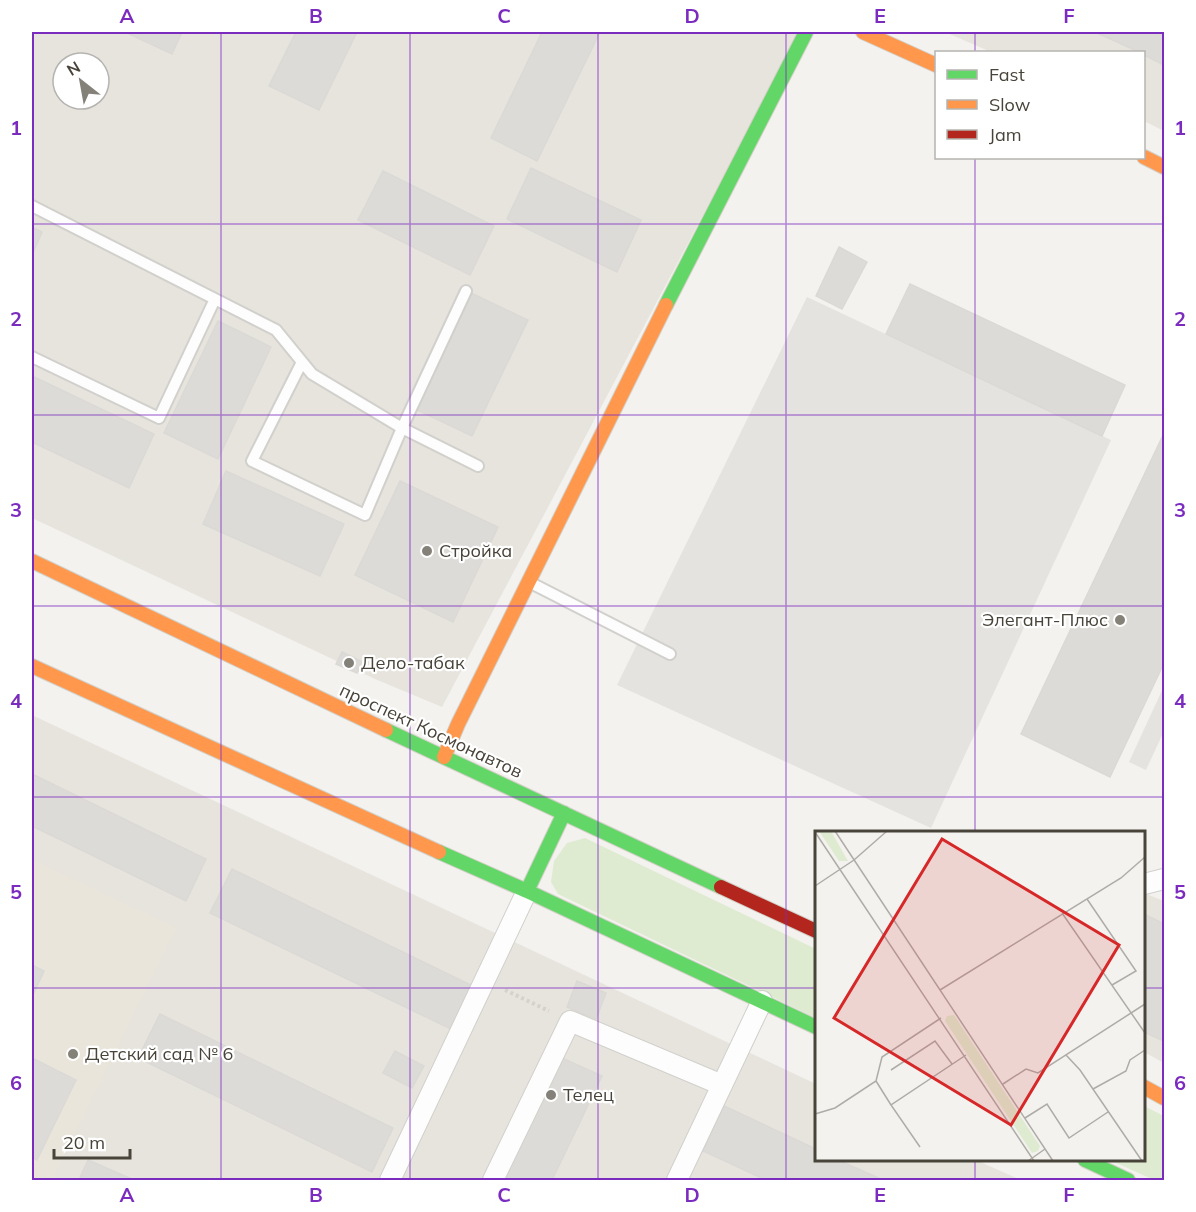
<svg xmlns="http://www.w3.org/2000/svg" width="1196" height="1212" viewBox="0 0 1196 1212" font-family="Mulish,sans-serif">
<style>
.residential{fill:#e7e4dd;fill-rule:evenodd}
.education{fill:#e9e5db}
.green{fill:#dfebd1}
.parking{fill:#e5e3e0}
.building{fill:#dddbd7;stroke:#dbd9d5;stroke-width:1.5}
.lines{fill:none;stroke-linecap:round;stroke-linejoin:round}
.lane-casing{stroke:#d1d0cc;stroke-width:14}
.street-casing{stroke:#d1d0cc;stroke-width:22}
.fast-casing{stroke:#d2cfc6;stroke-width:16}
.slow-casing{stroke:#d2cfc6;stroke-width:16}
.jam-casing{stroke:#d2cfc6;stroke-width:16}
.path{stroke:#d3d2cd;stroke-width:4;stroke-dasharray:3 3;stroke-linecap:butt}
.lane{stroke:#fdfdfd;stroke-width:10}
.street{stroke:#fdfdfd;stroke-width:20}
.fast{stroke:#63d668;stroke-width:14}
.slow{stroke:#ff974d;stroke-width:14}
.jam{stroke:#b3261e;stroke-width:14}
.grid{fill:none;stroke:#7b2cbf;stroke-width:1.5;stroke-opacity:0.55}
.poi-dot{fill:#848179;stroke:#fff;stroke-width:2}
.labels{text-anchor:middle;stroke-width:4.5;stroke-linejoin:round;paint-order:stroke}
.poi-label{font-size:18px;fill:#49443a;stroke:#fff;text-anchor:start}
.street-label{font-size:18px;fill:#49443a;stroke:#fff}
.inset-road{fill:none;stroke:#afaca7;stroke-width:1.5}
.view{fill:#d62828;fill-opacity:0.15;stroke:#d62828;stroke-width:3}
.inset-edge{fill:none;stroke:#49443a;stroke-width:3}
.neatline{fill:none;stroke:#7b2cbf;stroke-width:2}
.grid-label{font-size:20px;text-anchor:middle;font-weight:bold;fill:#7b2cbf}
</style>
<rect width="100%" height="100%" fill="#f3f2ef"/>
<path class="residential" d="M32,32H800L442,707L375,679L32,518ZM63,63H99V99H63Z
M945,32H1164V131L1144,121V52H991Z
M32,715L816,1084V1160H976L1021,1180H32Z
M1144,893L1164,901V1063L1144,1052Z"/>
<path class="education" d="M32,860L176,928L52,1180H32Z"/>
<path class="green" d="M585,838L816,949V1018L558,894L551,882L554,861L567,843Z
M1144,1106L1164,1116V1180H1154L1110,1160H1144Z"/>
<path class="parking" d="M807,297L1111,440L931,828L617,685Z
M1164,686V731L1146,770L1129,762Z"/>
<path class="building" d="M125,32H182L172,54Z
M296,32H357L319,110L269,86Z
M542,32H600L537,161L491,138Z
M1095,32H1164V65L1144,55V52H1139Z
M531,168L641,220L617,272L507,219Z
M383,171L494,226L470,275L358,220Z
M32,227L42,232L32,255Z
M839,247L867,262L842,309L816,296Z
M910,284L1125,385L1102,436L886,334Z
M471,293L528,320L472,436L415,409Z
M218,321L271,347L218,459L164,433Z
M32,376L154,434L129,488L32,442Z
M1164,433V663L1110,777L1021,734Z
M226,471L344,524L320,576L203,524Z
M400,481L498,527L453,622L355,575Z
M342,652L363,662L357,673L336,664Z
M32,774L206,859L186,901L32,826Z
M232,869L475,987L453,1030L210,913Z
M1144,914L1164,924V1041L1144,1032Z
M32,965L44,971L32,997Z
M577,981L606,993L596,1019L567,1007Z
M160,1014L393,1128L372,1172L138,1058Z
M395,1051L424,1066L412,1088L383,1073Z
M32,1058L76,1080L37,1160L32,1157Z
M562,1058L602,1076L552,1180H503Z
M724,1106L816,1149V1160H838L883,1180H766L703,1151Z
M88,1160L134,1180H79Z"/>
<g class="lines">
<defs>
<path id="lane" d="M32,206L276,330L312,374L402,428L478,466
M32,357L159,418L215,299
M302,362L252,461L365,515L402,428L466,291
M529,582L670,654"/>
<path id="street" d="M1144,884L1164,879
M390,1180L527,891
M493,1180L570,1021L722,1085
M677,1180L762,1001"/>
<path id="fast" d="M666,305L806,32
M386,730L721,887
M439,852L527,891L816,1027
M527,891L564,813
M1085,1160L1128,1180"/>
<path id="slow" d="M863,32L936,65
M1144,157L1164,167
M32,561L386,730
M32,666L439,852
M444,757L458,724L666,305
M1144,1087L1164,1098"/>
<path id="jam" d="M721,887L816,931"/>
</defs>
<use href="#lane" class="lane-casing"/>
<use href="#street" class="street-casing"/>
<use href="#fast" class="fast-casing"/>
<use href="#slow" class="slow-casing"/>
<use href="#jam" class="jam-casing"/>
<path class="path" d="M505,990L549,1011"/>
<use href="#lane" class="lane"/>
<use href="#street" class="street"/>
<use href="#fast" class="fast"/>
<use href="#slow" class="slow"/>
<use href="#jam" class="jam"/>
</g>
<path class="grid" d="M221,32V1180M410,32V1180M598,32V1180M786,32V1180M975,32V52M975,158V832M32,224H1164M32,415H1164M32,606H1164M32,797H1164M32,988H816M1144,988H1164M975,1160V1180"/>
<g class="poi-dot">
<circle cx="427" cy="551" r="6"/>
<circle cx="1120" cy="620" r="6"/>
<circle cx="349" cy="663" r="6"/>
<circle cx="73" cy="1054" r="6"/>
<circle cx="551" cy="1095" r="6"/>
</g>
<g class="labels">
<g class="poi-label">
<text x="439" y="557">Стройка</text>
<text x="1108" y="626" text-anchor="end">Элегант-Плюс</text>
<text x="361" y="669">Дело-табак</text>
<text x="85" y="1060">Детский сад № 6</text>
<text x="563" y="1101">Телец</text>
</g>
<g class="street-label">
<text transform="translate(431 731) rotate(25)" y="6">проспект Космонавтов</text>
</g>
</g>
<g transform="translate(815 831)">
<rect width="330" height="330" fill="#f3f2ef"/>
<path d="M4,0H16L33,30H24ZM139,184L225,315L223,320L217,322L130,190L132,185Z" fill="#dfebd1"/>
<path class="inset-road" d="M20,0L238,330M0,1L219,330M0,55L39,29L72,0M272,68L321,140L297,154M247,82L330,202M125,159L306,47L330,26M251,224L265,239L327,330M76,239L120,210L137,233M61,250L76,274M188,253L211,238L223,242L330,173M278,258L311,240L315,229L330,219M0,283L20,277L61,250L67,226L126,187M210,287L232,273L254,307L293,281M105,316L76,274L151,224M213,330L230,318"/>
<path class="view" d="M127,8L304,114L196,294L19,187Z"/>
<rect width="330" height="330" class="inset-edge"/>
</g>
<rect width="1196" height="1212" fill="none" stroke="#ffffff" stroke-width="66"/>
<rect x="935" y="51" width="210" height="108" fill="#ffffff" stroke="#b6b4b0" stroke-width="1.5"/>
<rect x="947" y="70" width="30" height="9" fill="#63d668" stroke="#b6b4b0" stroke-width="1.5"/>
<text x="989" y="81" font-size="18" fill="#49443a">Fast</text>
<rect x="947" y="100" width="30" height="9" fill="#ff974d" stroke="#b6b4b0" stroke-width="1.5"/>
<text x="989" y="111" font-size="18" fill="#49443a">Slow</text>
<rect x="947" y="130" width="30" height="9" fill="#b3261e" stroke="#b6b4b0" stroke-width="1.5"/>
<text x="989" y="141" font-size="18" fill="#49443a">Jam</text>
<g transform="translate(81 81) rotate(329)"><circle r="28" fill="#ffffff" stroke="#b6b4b0" stroke-width="1.5"/>
<path d="M0-4.5L10 22L0 15L-10 22Z" fill="#848179"/>
<text y="-9" font-size="16" font-weight="bold" text-anchor="middle" fill="#49443a">N</text>
</g>
<path d="M54 1149v9h76v-9" fill="none" stroke="#49443a" stroke-width="3"/>
<text x="63" y="1149" font-size="18" fill="#49443a" stroke="#ffffff" stroke-width="4.5" paint-order="stroke">20 m</text>
<rect x="33" y="33" width="1130" height="1146" class="neatline"/>
<g class="grid-label">
<text x="127" y="23">A</text>
<text x="316" y="23">B</text>
<text x="504" y="23">C</text>
<text x="692" y="23">D</text>
<text x="880" y="23">E</text>
<text x="1069" y="23">F</text>
<text x="16" y="135">1</text>
<text x="1180" y="135">1</text>
<text x="16" y="326">2</text>
<text x="1180" y="326">2</text>
<text x="16" y="517">3</text>
<text x="1180" y="517">3</text>
<text x="16" y="708">4</text>
<text x="1180" y="708">4</text>
<text x="16" y="899">5</text>
<text x="1180" y="899">5</text>
<text x="16" y="1090">6</text>
<text x="1180" y="1090">6</text>
<text x="127" y="1202">A</text>
<text x="316" y="1202">B</text>
<text x="504" y="1202">C</text>
<text x="692" y="1202">D</text>
<text x="880" y="1202">E</text>
<text x="1069" y="1202">F</text>
</g>
</svg>
